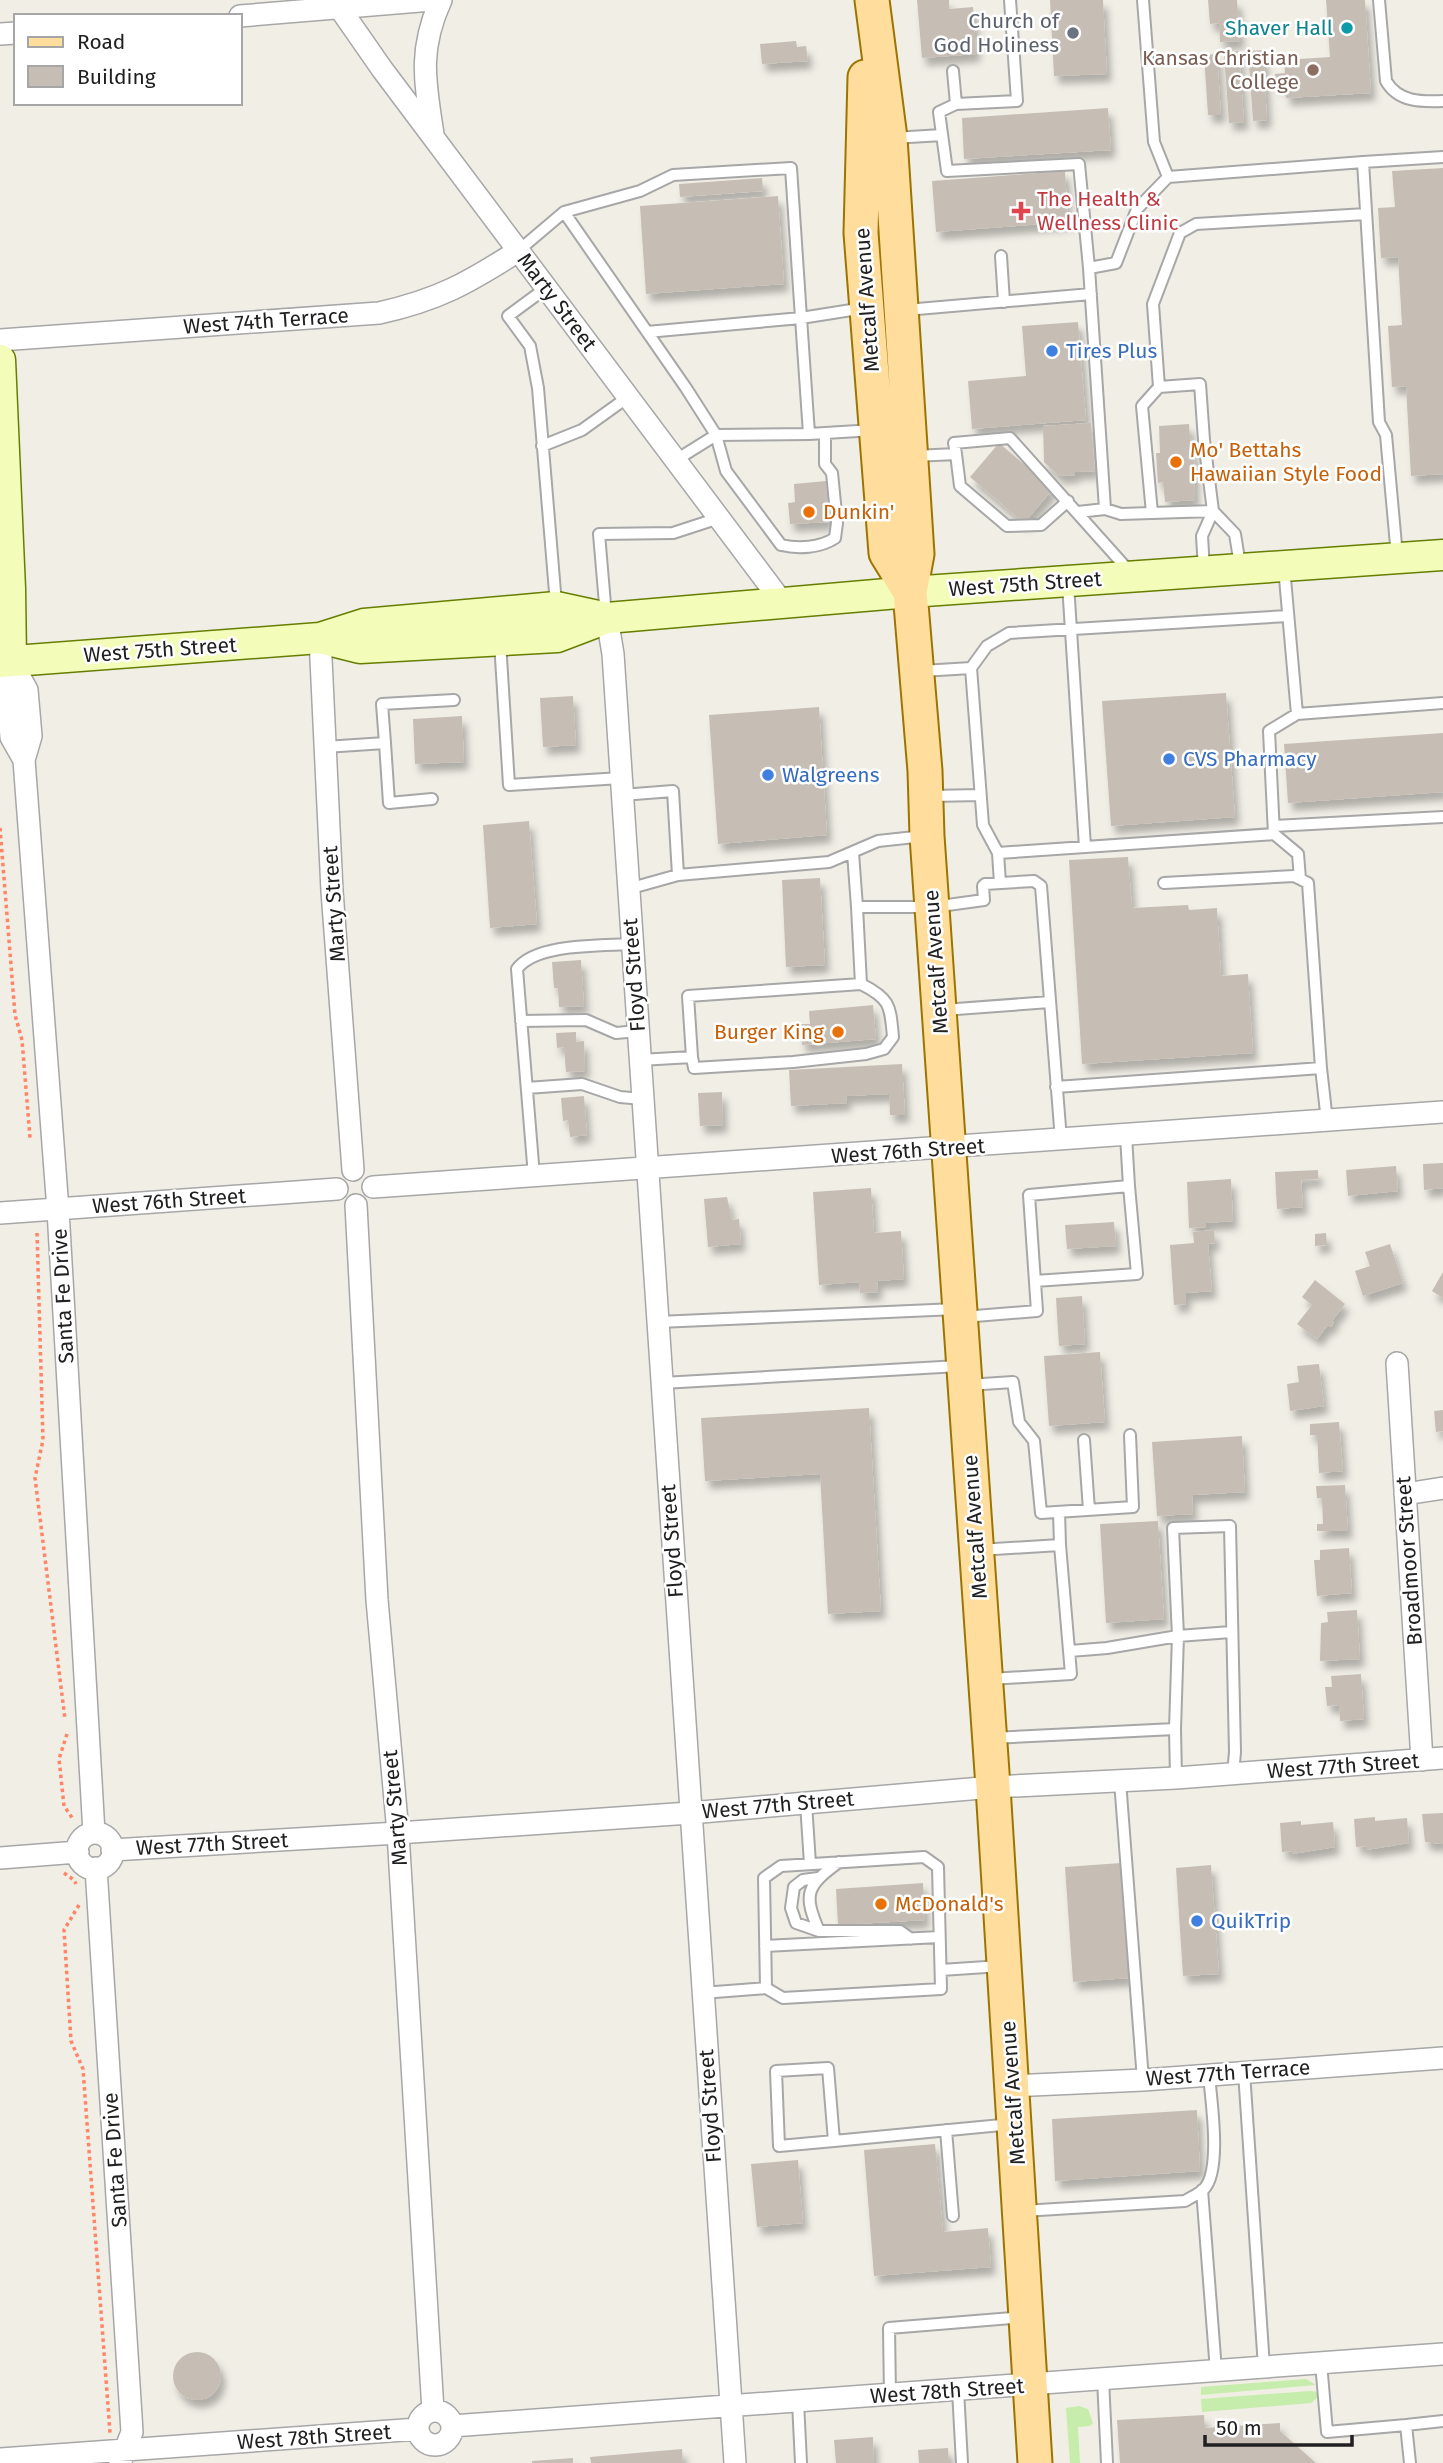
<svg xmlns="http://www.w3.org/2000/svg" width="1443" height="2463" viewBox="0 0 1443 2463" font-family="'Fira Sans',sans-serif">
<style>
.grass{fill:#c6edab}
.building{fill:#c6beb5;filter:url(#shadow)}
.lines{fill:none;stroke-linecap:round;stroke-linejoin:round}
.lane-casing{stroke:#a7a7a7;stroke-width:14}
.street-casing{stroke:#a7a7a7;stroke-width:24}
.secondary-casing{stroke:#667e00;stroke-width:33}
.primary-casing{stroke:#9c7500;stroke-width:37}
.path{stroke:#ff8569;stroke-width:3.5;stroke-dasharray:3.5 3.5;stroke-linecap:butt}
.lane{stroke:#fff;stroke-width:10}
.street{stroke:#fff;stroke-width:21}
.secondary{stroke:#f3fcb9;stroke-width:30}
.primary{stroke:#ffdd9d;stroke-width:33}
.culture-dot{fill:#0f9aa8;stroke:#fff;stroke-width:2.5}
.worship-dot{fill:#6b7280;stroke:#fff;stroke-width:2.5}
.education-dot{fill:#8d6e63;stroke:#fff;stroke-width:2.5}
.health-dot{fill:#e0444e;stroke:#fff;stroke-width:2.5}
.shop-dot{fill:#3f7fe0;stroke:#fff;stroke-width:2.5}
.food-dot{fill:#e8710a;stroke:#fff;stroke-width:2.5}
.labels{text-anchor:middle;stroke-width:5;stroke-linejoin:round;paint-order:stroke}
.worship-label{font-size:21px;fill:#5b616d;stroke:#fff;text-anchor:end}
.culture-label{font-size:21px;fill:#0d838f;stroke:#fff;text-anchor:end}
.education-label{font-size:21px;fill:#785e54;stroke:#fff;text-anchor:end}
.health-label{font-size:21px;fill:#be3a42;stroke:#fff;text-anchor:start}
.street-label{font-size:21px;fill:#202020;stroke:#fff}
.shop-label{font-size:21px;fill:#366cbe;stroke:#fff;text-anchor:start}
.food-label{font-size:21px;fill:#c56008;stroke:#fff;text-anchor:start}
</style>
<defs>
<filter id="shadow"><feDropShadow dx="4.5" dy="8" stdDeviation="3.5" flood-color="#0004"/></filter>
</defs>
<rect width="100%" height="100%" fill="#f1eee6"/>
<path class="grass" d="M1306,2379L1316,2385L1201,2395V2387Z
M1310,2391L1319,2392L1317,2398L1311,2403L1202,2412L1201,2399Z
M1079,2406L1088,2409L1093,2423L1090,2426L1078,2427L1080,2463H1070L1066,2408Z"/>
<path class="building" d="M917,0H949V9L973,7L976,54L922,58Z
M1050,0H1103L1107,74L1054,76Z
M1208,0H1237L1240,41L1220,42L1219,23L1210,24Z
M1326,0H1365L1371,93L1286,98L1285,85H1276L1275,74L1285,73L1284,60L1330,57Z
M796,41L797,47L806,46L808,61L762,64L760,44Z
M1263,50L1267,120L1253,121L1248,51Z
M1239,51L1244,122L1229,123L1224,53Z
M1217,54L1221,115H1208L1204,55Z
M1108,108L1111,150L964,159L962,118Z
M1443,168V474L1411,476L1406,386L1392,387L1388,326L1402,325L1398,257L1381,258L1378,208L1395,207L1392,171Z
M1065,171L1068,222L936,232L932,181Z
M762,178L763,191L680,197L679,184Z
M778,196L784,284L646,294L640,206Z
M1078,322L1086,420L972,429L968,381L1026,376L1022,326Z
M1091,423L1095,471L1075,472V475L1059,476L1044,462L1043,426Z
M1189,424L1191,451H1194L1195,500L1165,502L1163,482L1158,483L1156,453H1160L1159,426Z
M999,443L1053,489L1024,523L970,477Z
M826,481L829,522L790,524L788,503L795,502L794,484Z
M1226,693L1235,817L1111,826L1102,701Z
M573,696L576,745L543,747L540,698Z
M819,707L827,835L718,844L709,715Z
M462,716L464,762L415,764L413,719Z
M1443,733V792L1288,803L1284,744Z
M529,821L537,924L490,928L483,825Z
M1128,857L1132,908L1188,905L1189,910L1217,908L1221,976L1248,974L1253,1053L1082,1064L1069,860Z
M820,878L825,965L786,967L782,880Z
M581,960L584,1006L559,1007L558,988H554L552,962Z
M873,1005L876,1039L802,1045L800,1024H810L809,1011Z
M576,1032V1042L584,1041L585,1071L566,1072L564,1047L557,1048L556,1033Z
M902,1064L905,1115H890L889,1094L846,1096L847,1103L791,1106L789,1070Z
M722,1092L723,1125L700,1126L698,1093Z
M584,1096L587,1135L570,1137L568,1120L563,1121L561,1098Z
M1443,1163V1188L1424,1190L1423,1164Z
M1396,1166L1398,1191L1348,1196L1346,1170Z
M1318,1170V1179L1301,1180L1303,1207L1277,1209L1275,1172Z
M1231,1179L1233,1221L1206,1223V1227L1189,1228L1187,1182Z
M871,1188L874,1233L901,1231L904,1279L877,1281L878,1292L860,1293L859,1282L819,1285L813,1192Z
M727,1197L732,1220L739,1219L741,1244L708,1247L704,1199Z
M1114,1222L1116,1246L1067,1249L1065,1225Z
M1214,1230L1215,1243L1208,1244L1212,1291L1186,1293V1304L1174,1305L1170,1245L1194,1243L1193,1232Z
M1326,1233L1327,1245L1315,1246V1234Z
M1390,1244L1403,1283L1363,1296L1355,1271L1370,1266L1365,1252Z
M1443,1272V1298L1432,1291Z
M1315,1280L1345,1304L1332,1321L1334,1322L1331,1327L1328,1325L1317,1339L1297,1324L1312,1305L1302,1297Z
M1082,1296L1085,1344L1059,1346L1056,1298Z
M1100,1352L1105,1422L1049,1426L1044,1356Z
M1319,1364L1324,1406L1290,1411L1287,1384L1299,1382L1297,1366Z
M869,1408L881,1611L828,1614L820,1474L705,1481L701,1418Z
M1443,1410V1431L1436,1432L1434,1411Z
M1339,1422L1343,1471L1319,1473L1317,1435H1310V1424Z
M1242,1436L1245,1492L1192,1495L1193,1514L1157,1516L1152,1442Z
M1345,1485L1348,1531H1317V1524H1323L1322,1498H1317L1316,1486Z
M1158,1521L1164,1619L1106,1623L1100,1524Z
M1349,1548L1352,1593L1317,1596L1314,1560H1320V1550Z
M1357,1610L1360,1659L1320,1661L1321,1623L1328,1622L1327,1612Z
M1361,1674L1364,1719L1340,1721L1339,1705L1327,1706L1325,1687H1332L1331,1676Z
M1443,1813V1844L1425,1842L1422,1814Z
M1375,1817V1821L1407,1818L1409,1843L1366,1850V1846L1356,1847L1354,1819Z
M1301,1821V1825L1333,1822L1335,1847L1292,1854V1851L1282,1852L1280,1823Z
M1121,1863L1129,1978L1073,1982L1065,1867Z
M1211,1865L1219,1974L1183,1976L1176,1868Z
M923,1883L925,1920L838,1925L836,1889Z
M1197,2110L1200,2171L1055,2181L1052,2119Z
M935,2144L943,2232L988,2228L991,2267L874,2276L864,2150Z
M798,2160L803,2223L757,2227L751,2164Z
M173 2376a24 24 0 1 1 48 0a24 24 0 1 1-48 0Z
M1204,2415L1205,2428L1280,2423V2431L1316,2463H1120L1117,2420Z
M873,2437L874,2463H836L834,2440Z
M948,2448L949,2463H919L918,2450Z
M682,2449L683,2463H591L590,2457Z
M573,2458V2463H532V2461Z"/>
<g class="lines">
<defs>
<path id="lane" d="M1143,0L1154,142L1168,177
M1379,0L1386,81C1398,102 1421,102 1443,101
M953,71L956,104L939,112L947,171L1079,164L1089,268L1116,263L1137,209L1168,177L1363,162L1379,422L1386,435L1397,556
M956,104L1017,101L1010,0
M893,138L942,135
M1363,162L1443,157
M518,251L564,212
M1001,256L1004,302
M1089,268L1105,509
M546,288L508,316L530,346L538,388L556,604
M864,308L801,318L791,168L673,175L640,191L564,212L686,388L716,435L809,434L874,430
M906,310L1091,294
M647,332L801,318L809,434
M1159,387L1153,304L1180,233L1196,224L1366,214
M542,446L582,430L628,397
M956,454L954,443L1010,438L1130,572
M914,456L956,454L960,486L1007,526L1041,525L1068,501
M676,460L716,435L726,471L781,545C798,549 820,548 835,538L837,523L832,473L825,464V433
M1078,512L1105,509L1121,514L1213,511L1235,534L1240,565
M1152,513L1142,406L1159,387L1200,384L1204,440L1213,511L1202,536L1204,569
M1284,567L1297,714
M1068,584L1085,847
M606,616L599,534L673,533L719,518
M500,642L509,785L621,778
M922,671L971,668
M385,743L382,704L454,700
M325,747L385,743L389,803L432,799
M622,795L673,791L678,875L829,862L878,841L924,836
M931,796L980,795
M1274,826L1443,817
M1274,834L1298,854L1300,879
M853,853L857,907H933L984,900L983,886L985,884L1034,881L1041,886L1061,1140
M998,853L983,825L971,668L987,646L1009,633L1288,616
M1000,883L998,853L1274,834L1269,731L1297,714L1443,703
M1164,883L1294,876L1308,883L1321,1068
M628,889L678,875
M943,1010L1050,1002
M521,1021L586,1020L616,1033L638,1031
M692,1057L694,1068L793,1062L866,1054L884,1049L893,1037C890,1006 891,999 861,984
M640,1060L692,1057L688,996L861,984L857,907
M1056,1087L1321,1068L1327,1121
M527,1088L582,1084L620,1097L643,1099
M534,1176L517,969C536,943 601,946 632,944
M1035,1281L1137,1274L1129,1186
M963,1317L1037,1311L1029,1195L1129,1186L1126,1136
M658,1322L956,1309
M662,1383L959,1366
M968,1385L1013,1382L1019,1422L1034,1441L1041,1513L1133,1507L1130,1435
M1084,1440L1089,1510
M1059,1512L1060,1545
M979,1550L1060,1545L1071,1674L991,1679
M1231,1632L1178,1636L1173,1528L1230,1526L1235,1752L1233,1774
M1070,1651L1107,1648L1178,1636L1175,1729
M992,1738L1175,1729L1176,1778
M1120,1781L1143,2080
M806,1803L810,1864
M924,1857L938,1867L941,1989L783,1998L766,1988L764,1878L781,1866Z
M818,1878L803,1880L794,1887L791,1908L796,1923L819,1931H900L911,1939
M819,1931C803,1894 806,1886 839,1862
M765,1946L939,1937
M941,1970L1001,1966
M702,1993L766,1988
M1244,2072L1264,2367
M946,2130L953,2216
M834,2141L779,2146L776,2071L828,2068L834,2141L1012,2124
M1202,2190L1216,2371
M1023,2211L1185,2201C1191,2197 1199,2194 1204,2189C1222,2170 1211,2100 1209,2075
M1321,2363L1327,2432L1406,2425L1410,2463
M1103,2379L1107,2463
M958,2390L962,2463
M890,2395L889,2328L1024,2317
M798,2402L801,2463
M1406,2425L1443,2421"/>
<path id="street" d="M334,0L382,69L782,602
M240,16L432,0
M0,34L16,33
M433,134C425,82 418,50 441,0
M0,340L379,313C438,300 468,283 518,251
M607,618L613,654L735,2463
M320,638L332,891L353,1170
M11,661L27,690L31,736L24,760L58,1210L94,1833
M11,661L7,690L11,737L24,760
M373,1187L1443,1112
M356,1205L377,1600L398,1833L433,2411
M0,1213L337,1189
M1397,1363L1422,1760
M1405,1494L1443,1488
M77 1851a18 18 0 1 1 36 0a18 18 0 1 1-36 0Z
M112,1850L398,1833L690,1813L993,1787L1176,1778L1443,1758
M0,1858L78,1852
M96,1868L132,2432L120,2463
M1012,2086L1143,2080L1443,2058
M418 2428a17 17 0 1 1 34 0a17 17 0 1 1-34 0Z
M452,2426L1443,2354
M0,2459L418,2429"/>
<path id="secondary" d="M0,360L10,589L11,661
M320,638L360,648L557,637L607,618L910,592L1443,555
M0,662L320,638L364,624L556,607L607,618"/>
<path id="primary" d="M872,0L890,138L917,554L910,592L925,771L927,836L993,1787L1035,2463
M865,77L861,233L886,553L910,592"/>
</defs>
<use href="#lane" class="lane-casing"/>
<use href="#street" class="street-casing"/>
<use href="#secondary" class="secondary-casing"/>
<use href="#primary" class="primary-casing"/>
<path class="path" d="M0,828L15,1015L22,1040L30,1138
M37,1233L43,1440L35,1478L65,1719
M67,1734L59,1759L64,1806L73,1819
M64,1873L74,1880L76,1884
M79,1905L64,1930L71,2041L83,2069L110,2433"/>
<use href="#lane" class="lane"/>
<use href="#street" class="street"/>
<use href="#secondary" class="secondary"/>
<use href="#primary" class="primary"/>
</g>
<circle class="culture-dot" cx="1347" cy="28" r="7"/>
<circle class="worship-dot" cx="1073" cy="33" r="7"/>
<circle class="education-dot" cx="1313" cy="70" r="7"/>
<path class="health-dot" d="M1017.5 200.5h7v7h7v7h-7v7h-7v-7h-7v-7h7z"/>
<g class="shop-dot">
<circle cx="1052" cy="351" r="7"/>
<circle cx="1169" cy="759" r="7"/>
<circle cx="768" cy="775" r="7"/>
<circle cx="1197" cy="1921" r="7"/>
</g>
<g class="food-dot">
<circle cx="1176" cy="462" r="7"/>
<circle cx="809" cy="512" r="7"/>
<circle cx="838" cy="1032" r="7"/>
<circle cx="881" cy="1904" r="7"/>
</g>
<g class="labels">
<g class="worship-label">
<text x="1059" y="28">Church of<tspan x="1059" dy="24">God Holiness</tspan></text>
</g>
<g class="culture-label">
<text x="1333" y="35">Shaver Hall</text>
</g>
<g class="education-label">
<text x="1299" y="65">Kansas Christian<tspan x="1299" dy="24">College</tspan></text>
</g>
<g class="health-label">
<text x="1037" y="206">The Health &amp;<tspan x="1037" dy="24">Wellness Clinic</tspan></text>
</g>
<g class="street-label">
<text transform="translate(867 300) rotate(-94)" y="7">Metcalf Avenue</text>
<text transform="translate(557 302) rotate(53)" y="7">Marty Street</text>
<text transform="translate(266 321) rotate(-4)" y="7">West 74th Terrace</text>
<text transform="translate(1025 584) rotate(-4)" y="7">West 75th Street</text>
<text transform="translate(160 650) rotate(-4)" y="7">West 75th Street</text>
<text transform="translate(334 904) rotate(-94)" y="7">Marty Street</text>
<text transform="translate(936 962) rotate(-94)" y="7">Metcalf Avenue</text>
<text transform="translate(634 975) rotate(-94)" y="7">Floyd Street</text>
<text transform="translate(908 1151) rotate(-4)" y="7">West 76th Street</text>
<text transform="translate(169 1201) rotate(-4)" y="7">West 76th Street</text>
<text transform="translate(63 1296) rotate(-93)" y="7">Santa Fe Drive</text>
<text transform="translate(975 1527) rotate(-94)" y="7">Metcalf Avenue</text>
<text transform="translate(672 1541) rotate(-94)" y="7">Floyd Street</text>
<text transform="translate(1409 1561) rotate(-94)" y="7">Broadmoor Street</text>
<text transform="translate(1343 1766) rotate(-4)" y="7">West 77th Street</text>
<text transform="translate(778 1805) rotate(-5)" y="7">West 77th Street</text>
<text transform="translate(395 1808) rotate(-95)" y="7">Marty Street</text>
<text transform="translate(212 1844) rotate(-3)" y="7">West 77th Street</text>
<text transform="translate(1228 2073) rotate(-4)" y="7">West 77th Terrace</text>
<text transform="translate(1013 2093) rotate(-94)" y="7">Metcalf Avenue</text>
<text transform="translate(710 2106) rotate(-94)" y="7">Floyd Street</text>
<text transform="translate(115 2160) rotate(-94)" y="7">Santa Fe Drive</text>
<text transform="translate(947 2391) rotate(-4)" y="7">West 78th Street</text>
<text transform="translate(314 2437) rotate(-4)" y="7">West 78th Street</text>
</g>
<g class="shop-label">
<text x="1066" y="358">Tires Plus</text>
<text x="1183" y="766">CVS Pharmacy</text>
<text x="782" y="782">Walgreens</text>
<text x="1211" y="1928">QuikTrip</text>
</g>
<g class="food-label">
<text x="1190" y="457">Mo' Bettahs<tspan x="1190" dy="24">Hawaiian Style Food</tspan></text>
<text x="823" y="519">Dunkin'</text>
<text x="824" y="1039" text-anchor="end">Burger King</text>
<text x="895" y="1911">McDonald's</text>
</g>
</g>
<rect x="14" y="14" width="228" height="91" fill="#ffffff" stroke="#a6a6a6" stroke-width="2"/>
<rect x="28" y="37" width="35" height="10" fill="#ffdd9d" stroke="#a6a6a6" stroke-width="2"/>
<text x="77" y="49" font-size="21" fill="#202020">Road</text>
<rect x="28" y="66" width="35" height="21" fill="#c6beb5" stroke="#a6a6a6" stroke-width="2"/>
<text x="77" y="84" font-size="21" fill="#202020">Building</text>
<path d="M1205 2435v10h147v-10" fill="none" stroke="#202020" stroke-width="3.5"/>
<text x="1216" y="2435" font-size="21" fill="#202020" stroke="#ffffff" stroke-width="5" paint-order="stroke">50 m</text>
</svg>
